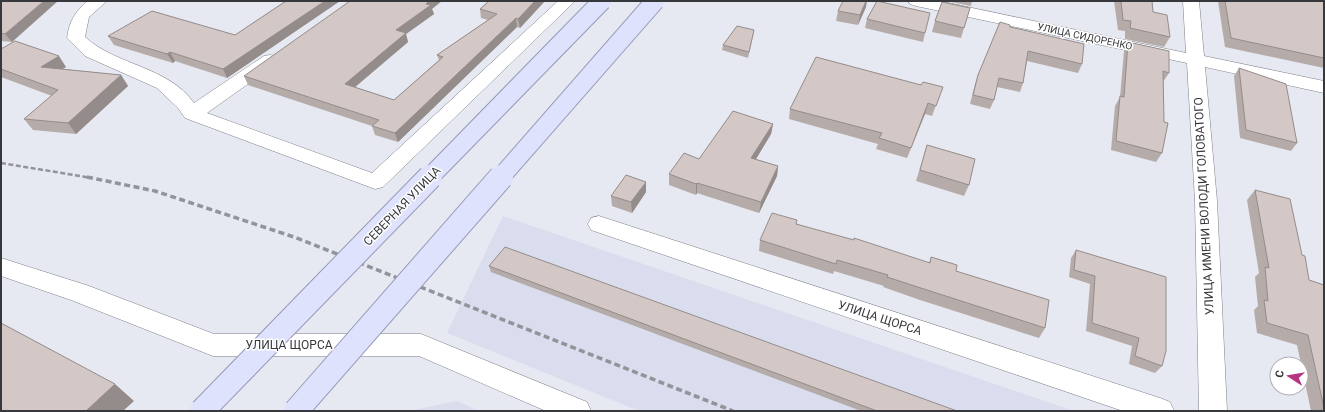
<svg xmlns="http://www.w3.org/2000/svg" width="1325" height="412" viewBox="0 0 1325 412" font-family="Roboto,sans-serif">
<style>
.built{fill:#daddee}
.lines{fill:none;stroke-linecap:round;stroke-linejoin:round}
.street-casing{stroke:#7f8189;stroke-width:1}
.street{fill:#fff;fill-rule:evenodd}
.rail-far1{stroke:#92949b;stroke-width:2.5;stroke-dasharray:5 2.5;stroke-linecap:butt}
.rail{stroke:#92949b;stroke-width:3.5;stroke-dasharray:6 3.5;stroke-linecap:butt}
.primary-bridge-far1-casing{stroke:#969ab8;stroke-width:20;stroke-linecap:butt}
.primary-bridge-casing{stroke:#969ab8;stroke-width:26;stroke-linecap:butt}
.primary-bridge-far1{stroke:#dfe2fc;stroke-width:18}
.primary-bridge{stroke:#dfe2fc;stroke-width:24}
.wall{fill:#b5aca9}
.shaded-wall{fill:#948c8a}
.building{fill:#d3c8c5;stroke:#948c8a}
.labels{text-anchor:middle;stroke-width:3;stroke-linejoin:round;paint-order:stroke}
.far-street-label{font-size:10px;fill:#37383c;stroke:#fff}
.street-label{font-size:12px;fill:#37383c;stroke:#fff}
</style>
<rect width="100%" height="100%" fill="#e6e8f2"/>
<path class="built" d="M503,216L1074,411H639L447,333Z
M457,401L479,411H409Z"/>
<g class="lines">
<defs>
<path id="street" d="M88,1H107L89,17L85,37C117,66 168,66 194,103L264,56L270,55L276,56L279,60L276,64L207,113L372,173L558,1H575L383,187L375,189L185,118L178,108L157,88L85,56L67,38C69,22 75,11 88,1Z
M908,1H939L1186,53L1183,1H1199L1204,56L1324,81V93L1205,67L1217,201L1227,411H1199L1195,201L1187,63L916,6L910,4Z
M599,216L1160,398L1170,402L1174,411H1123L591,230L588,224L591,218Z
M1,258L89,286L214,334H421L587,402L591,411H546L419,356H213L71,300L1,276Z"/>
</defs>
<use href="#street" class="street-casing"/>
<use href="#street" class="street"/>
<path class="rail-far1" d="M1,163L92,178"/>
<path class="rail" d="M87,177L155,191L294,237L733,411"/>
<defs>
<path id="primary-bridge-far1" d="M429,178L602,1
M500,178L655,1"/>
<path id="primary-bridge" d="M202,411L430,177
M296,411L501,177"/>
</defs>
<use href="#primary-bridge-far1" class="primary-bridge-far1-casing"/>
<use href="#primary-bridge" class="primary-bridge-casing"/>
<use href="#primary-bridge-far1" class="primary-bridge-far1"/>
<use href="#primary-bridge" class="primary-bridge"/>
</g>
<path class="wall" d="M1,1L12,42L1,41Z
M286,1H340L227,78L175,61L173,63L114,45L108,36L235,35Z
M489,1H545L520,28L517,27L398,142L375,135L372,126L248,85L244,76L432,9L434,14L406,34L408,42L355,87L394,100L439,60L437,55L488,20L481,18L480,9Z
M946,1H972L971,6Z
M1114,1H1152L1153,12L1170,37L1164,47L1125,39V31L1118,30Z
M1218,1H1324V68L1225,47Z
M866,7L858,25L836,21L838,11Z
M970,8L961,38L932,32L935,21Z
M867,19L925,33L923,42L865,28Z
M1010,27L1082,64L1078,73L1027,61L1023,83L1020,92L997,87L994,100L990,109L970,104L975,84L978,75Z
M754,30L753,36L748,58L722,50L723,45Z
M1128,42L1169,73L1163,82L1162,153L1156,162L1111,150L1115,106L1120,97L1124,51Z
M1,49L66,67L62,69L121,75L128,86L76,134L33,130L24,119L52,96L1,77Z
M1239,68L1297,143L1291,151L1240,138L1234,76Z
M939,97L932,116L925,114L907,158L876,149L878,144L789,119L790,109Z
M773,124L771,134L756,159L778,166L777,176L759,213L697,193L696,195L669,185V174Z
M927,145L969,185L964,196L916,181Z
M1255,190L1302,255L1309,280L1324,285V411H1311L1297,345L1257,333L1254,310L1258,306L1255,277L1259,273L1247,200Z
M646,192L632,213L612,206L611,196Z
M797,220L796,224L929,263L931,257L956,271L1045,328L1039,338L920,300L883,287L884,286L834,271L833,274L759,251L760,240Z
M1076,250L1162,366L1155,373L1129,364L1132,346L1086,331L1090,284L1069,277L1071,258Z
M489,266L957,411H861L491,272Z"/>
<path class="shaded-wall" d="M44,1H58L12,42L5,34Z
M325,1H340L227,78L223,69Z
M429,1H442L432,9L434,14L406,34L408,42L348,93L345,84L396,30Z
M535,1H545L520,28L518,19Z
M866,1H867L866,7L858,25L860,15Z
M516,18L517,27L398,142L395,133Z
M170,52L175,61L173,63L167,54Z
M59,56L66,67L48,77L41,67Z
M121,75L128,86L76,134L68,123Z
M928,103L925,114L907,158L911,148Z
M773,124L771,134L750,169L751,158Z
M778,166L777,176L759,213L761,202Z
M646,182V192L632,213L631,202Z
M697,183V193L696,195V184Z
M115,384L134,401L123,411H86Z"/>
<path class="building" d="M1,1H44L5,34L1,33Z
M286,1H325L223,69L170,52L167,54L108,36L152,11L235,35Z
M350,1H429L426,4L431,5L396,30L406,33L345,84L394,100L443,57L437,55L497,14L480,9L489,1H535L518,19L516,18L395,133L372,126L379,120L244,76Z
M843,1H866L860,15L838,11Z
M877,1L930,13L925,33L867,19Z
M1121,1H1152L1153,12L1167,15L1170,37L1130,28L1131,21L1123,20Z
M1225,1H1324V58L1231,38Z
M942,2L970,8L964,28L935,21Z
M1000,22L1010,25V27L1084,44L1082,64L1028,51L1023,83L999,78L994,100L973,95L978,75Z
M737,26L754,30L749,52L723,45Z
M15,41L59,56L41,67L121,75L68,123L24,119L58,90L1,69V49Z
M1128,42L1169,51V73L1163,71L1164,122L1168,123L1162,153L1116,141L1120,96L1124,97Z
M816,57L921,85L923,82L943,87L936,106L928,103L911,148L879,138L882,133L790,109Z
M1239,68L1286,84L1297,143L1246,130Z
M733,111L773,124L751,158L778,166L761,202L697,183L696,184L669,174L684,153L699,159Z
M927,145L975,159L969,185L920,170Z
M626,175L646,182L631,202L611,196Z
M1255,190L1290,199L1302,255L1305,256L1309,280L1324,285V408L1308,335L1267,323L1264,300L1268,301L1265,267L1269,268Z
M772,213L797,220L796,224L854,240V238L930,263L931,257L957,265L956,271L1049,300L1045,328L924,289L887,277L888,275L837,260L836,264L760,240Z
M505,247L957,411H877L489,266Z
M1076,250L1166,277V351L1162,366L1135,356L1139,338L1092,323L1095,276L1074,270Z
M1,323L115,384L86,411H1Z"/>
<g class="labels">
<g class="far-street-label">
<text transform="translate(1085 36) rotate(12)" y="4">УЛИЦА СИДОРЕНКО</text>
</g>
<g class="street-label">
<text transform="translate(402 206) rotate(-46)" y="4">СЕВЕРНАЯ УЛИЦА</text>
<text transform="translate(1204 206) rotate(-93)" y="4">УЛИЦА ИМЕНИ ВОЛОДИ ГОЛОВАТОГО</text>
<text transform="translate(880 318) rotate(18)" y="4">УЛИЦА ЩОРСА</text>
<text x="289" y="349">УЛИЦА ЩОРСА</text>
</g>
</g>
<rect width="1325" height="412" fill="none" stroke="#37383c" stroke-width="4"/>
<g transform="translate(1289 376) rotate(282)"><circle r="19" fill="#ffffff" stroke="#afafb1"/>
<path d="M0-3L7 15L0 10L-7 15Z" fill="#b63581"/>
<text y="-6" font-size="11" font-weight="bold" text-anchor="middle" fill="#37383c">С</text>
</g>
</svg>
